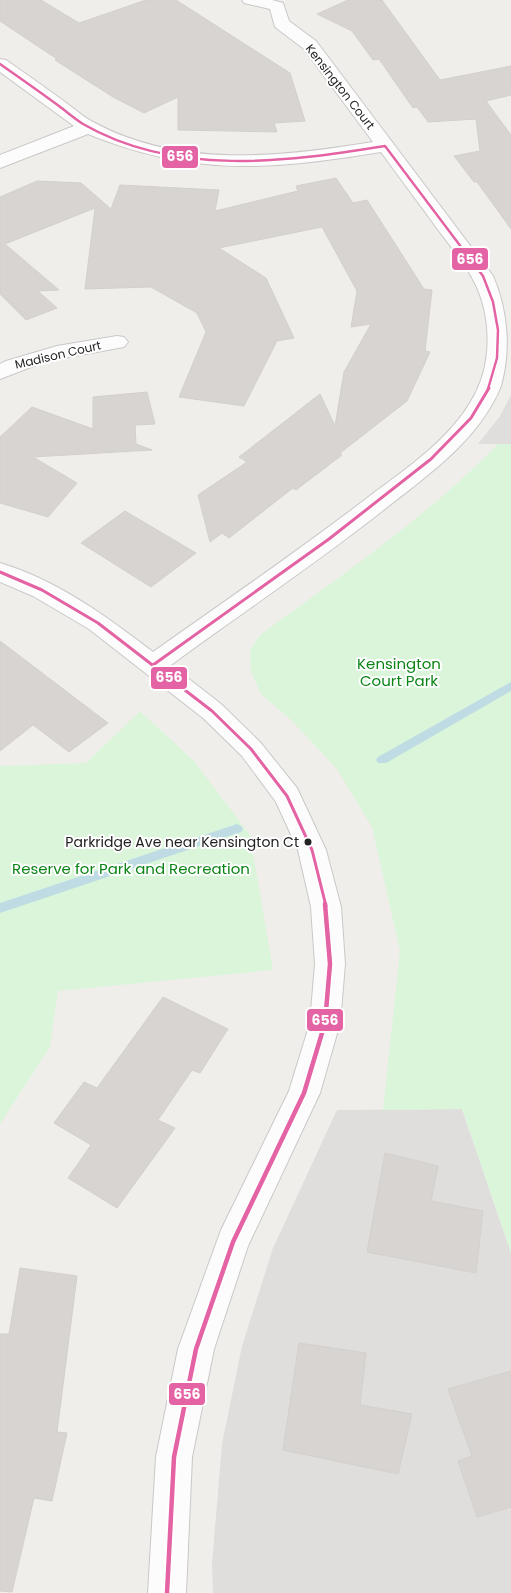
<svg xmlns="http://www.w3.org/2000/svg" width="511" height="1593" viewBox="0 0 511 1593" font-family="Poppins,sans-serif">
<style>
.residential{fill:#dfdedc}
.park{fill:#daf5da}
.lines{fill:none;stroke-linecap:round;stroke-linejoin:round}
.stream{fill:#bfdbe3;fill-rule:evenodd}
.building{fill:#d7d4d2;stroke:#d3d0cc}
.street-casing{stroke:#c9c8c7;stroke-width:2}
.street{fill:#fdfcfc;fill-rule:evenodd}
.bus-1-far2-casing{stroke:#fff;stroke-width:5}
.bus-1-far1-casing{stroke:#fff;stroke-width:6}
.bus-1-casing{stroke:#fff;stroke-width:8}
.bus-1-far2{stroke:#e463a4;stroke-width:2.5}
.bus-1-far1{stroke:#e463a4;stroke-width:3}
.bus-1{stroke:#e463a4;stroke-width:4.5}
.bus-dot{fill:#222;stroke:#fff;stroke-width:2}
.labels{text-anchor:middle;stroke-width:4;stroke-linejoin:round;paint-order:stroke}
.far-street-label{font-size:12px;fill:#222;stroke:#fff}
.bus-label{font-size:14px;fill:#222;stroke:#fff;text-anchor:end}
.park-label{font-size:15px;fill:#0c8416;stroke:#fff}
.line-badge{stroke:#fff;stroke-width:2}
.badge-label{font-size:14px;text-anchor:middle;font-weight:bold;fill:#fff}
</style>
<rect width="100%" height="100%" fill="#f0eeeb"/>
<path class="residential" d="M511,395V444H478L500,416Z
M462,1109L511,1253V1593H213L212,1564L222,1444L242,1346L273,1248L337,1110Z"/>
<path class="park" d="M498,444H511V1253L462,1109L383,1110L400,951L372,827L337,769L291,720L261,694L251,672L250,650L260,635C342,575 427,517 498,444Z
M140,711L194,761L250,835L273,970L58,991L50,1047L0,1124V766L86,763Z"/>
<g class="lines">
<path class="stream" d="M511,682V691L386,763H378L376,760L378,757Z
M237,824L241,826L243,829L241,832L0,913V903Z"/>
</g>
<path class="building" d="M0,0H41L79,23L146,0H176L290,73L305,121L274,123L277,132L178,130V97L144,113L113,97L55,60L57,59L0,21Z
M348,0H382L440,80L511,66V95L486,101L511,135V229L477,182H474L454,156L480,151L476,119L428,122L417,107L413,108L379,59L373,60L352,31L317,14Z
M336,178L353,203L367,200L424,289L432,290L425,351L430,352L407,401L340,453L342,455L296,490L293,488L229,538L222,533L210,542L198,495L247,462L239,457L320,394L335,426L344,372L371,324L351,327L357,291L322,227L219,248L266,278L294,338L277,341L244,406L179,397L206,332L197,313L151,287L85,289L95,208L5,244L59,290L38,291L57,308L26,320L0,294V197L37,181L81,183L111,209L120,185L219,190L215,211L298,191L296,186Z
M147,392L155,424L135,425L136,444L152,450L33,457L77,483L48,517L0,503V437L32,407L93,429V397Z
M125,511L196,553L151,587L81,543Z
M0,641L108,723L69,752L33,725L0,751Z
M163,997L228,1029L200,1073L192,1070L158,1120L175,1128L117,1208L68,1178L91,1145L54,1123L84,1082L97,1088Z
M385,1153L438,1166L431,1201L483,1211L476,1273L367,1252Z
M20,1268L77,1276L57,1432L67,1433L52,1501L34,1498L12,1592L0,1591V1334H9Z
M299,1343L366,1353L360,1405L412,1414L398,1474L283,1450Z
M511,1371V1507L477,1517L458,1461L472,1456L448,1389Z"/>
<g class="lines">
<defs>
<path id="street" d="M242,0H272L283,3L289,21L316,41L493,276C508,311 511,350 501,386C478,443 422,479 376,516C309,568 239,615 171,665L221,704L260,742L297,788L326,850L341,907L345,964L340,1023L320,1093L248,1246L214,1349L192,1457L186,1593H148L156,1457L178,1349L221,1230L289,1091L310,1023L315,964L311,907L298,850L276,802L242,756L203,718L89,629L33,596L0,582V563C57,580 106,616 153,652C226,600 300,550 371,495C406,469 447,441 470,403C489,373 492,335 482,301C474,274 456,254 439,231C420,205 400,178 381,152C271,170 193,177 88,134L0,168V155L74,126L0,72V59L6,60C26,74 46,88 65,102C75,109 83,117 93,122C179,169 281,157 373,142L304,49L275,27L270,9L244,3Z
M117,336L124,337L128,342L124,347L47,361L0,379V364L6,361L57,346Z"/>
</defs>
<use href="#street" class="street-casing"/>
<use href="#street" class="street"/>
<defs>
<path id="bus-1-far2" d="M0,64C20,78 40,92 59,106C67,112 75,119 83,124C175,177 286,162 385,146
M385,146L483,276L493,302L498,330L497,358L488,389"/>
<path id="bus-1-far1" d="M0,572L42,590L98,623L212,711L251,749L287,796L312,850L326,906
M153,665L329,539L431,459L471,418L489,388"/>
<path id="bus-1" d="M167,1593L174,1457L196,1349L233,1242L304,1093L325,1023L330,964L325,904"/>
</defs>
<use href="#bus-1-far2" class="bus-1-far2-casing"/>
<use href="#bus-1-far1" class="bus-1-far1-casing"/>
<use href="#bus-1" class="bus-1-casing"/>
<use href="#bus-1-far2" class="bus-1-far2"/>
<use href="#bus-1-far1" class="bus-1-far1"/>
<use href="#bus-1" class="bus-1"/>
</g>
<circle class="bus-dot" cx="308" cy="842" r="4.5"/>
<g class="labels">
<g class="far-street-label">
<text transform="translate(340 87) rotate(52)" y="4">Kensington Court</text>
<text transform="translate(58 355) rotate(-13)" y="4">Madison Court</text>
</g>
<g class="bus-label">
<text x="299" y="847">Parkridge Ave near Kensington Ct</text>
</g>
<g class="park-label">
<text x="399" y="669">Kensington<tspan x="399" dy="17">Court Park</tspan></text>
<text x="131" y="874">Reserve for Park and Recreation</text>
</g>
</g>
<g class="line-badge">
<rect x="161" y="145" width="38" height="24" rx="5" fill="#e463a4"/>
<rect x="451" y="247" width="38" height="24" rx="5" fill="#e463a4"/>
<rect x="150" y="666" width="38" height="24" rx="5" fill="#e463a4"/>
<rect x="306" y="1008" width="38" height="24" rx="5" fill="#e463a4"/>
<rect x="168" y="1382" width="38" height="24" rx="5" fill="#e463a4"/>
</g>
<g class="badge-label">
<text x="180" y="161">656</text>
<text x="470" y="264">656</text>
<text x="169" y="682">656</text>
<text x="325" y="1025">656</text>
<text x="187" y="1399">656</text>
</g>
</svg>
